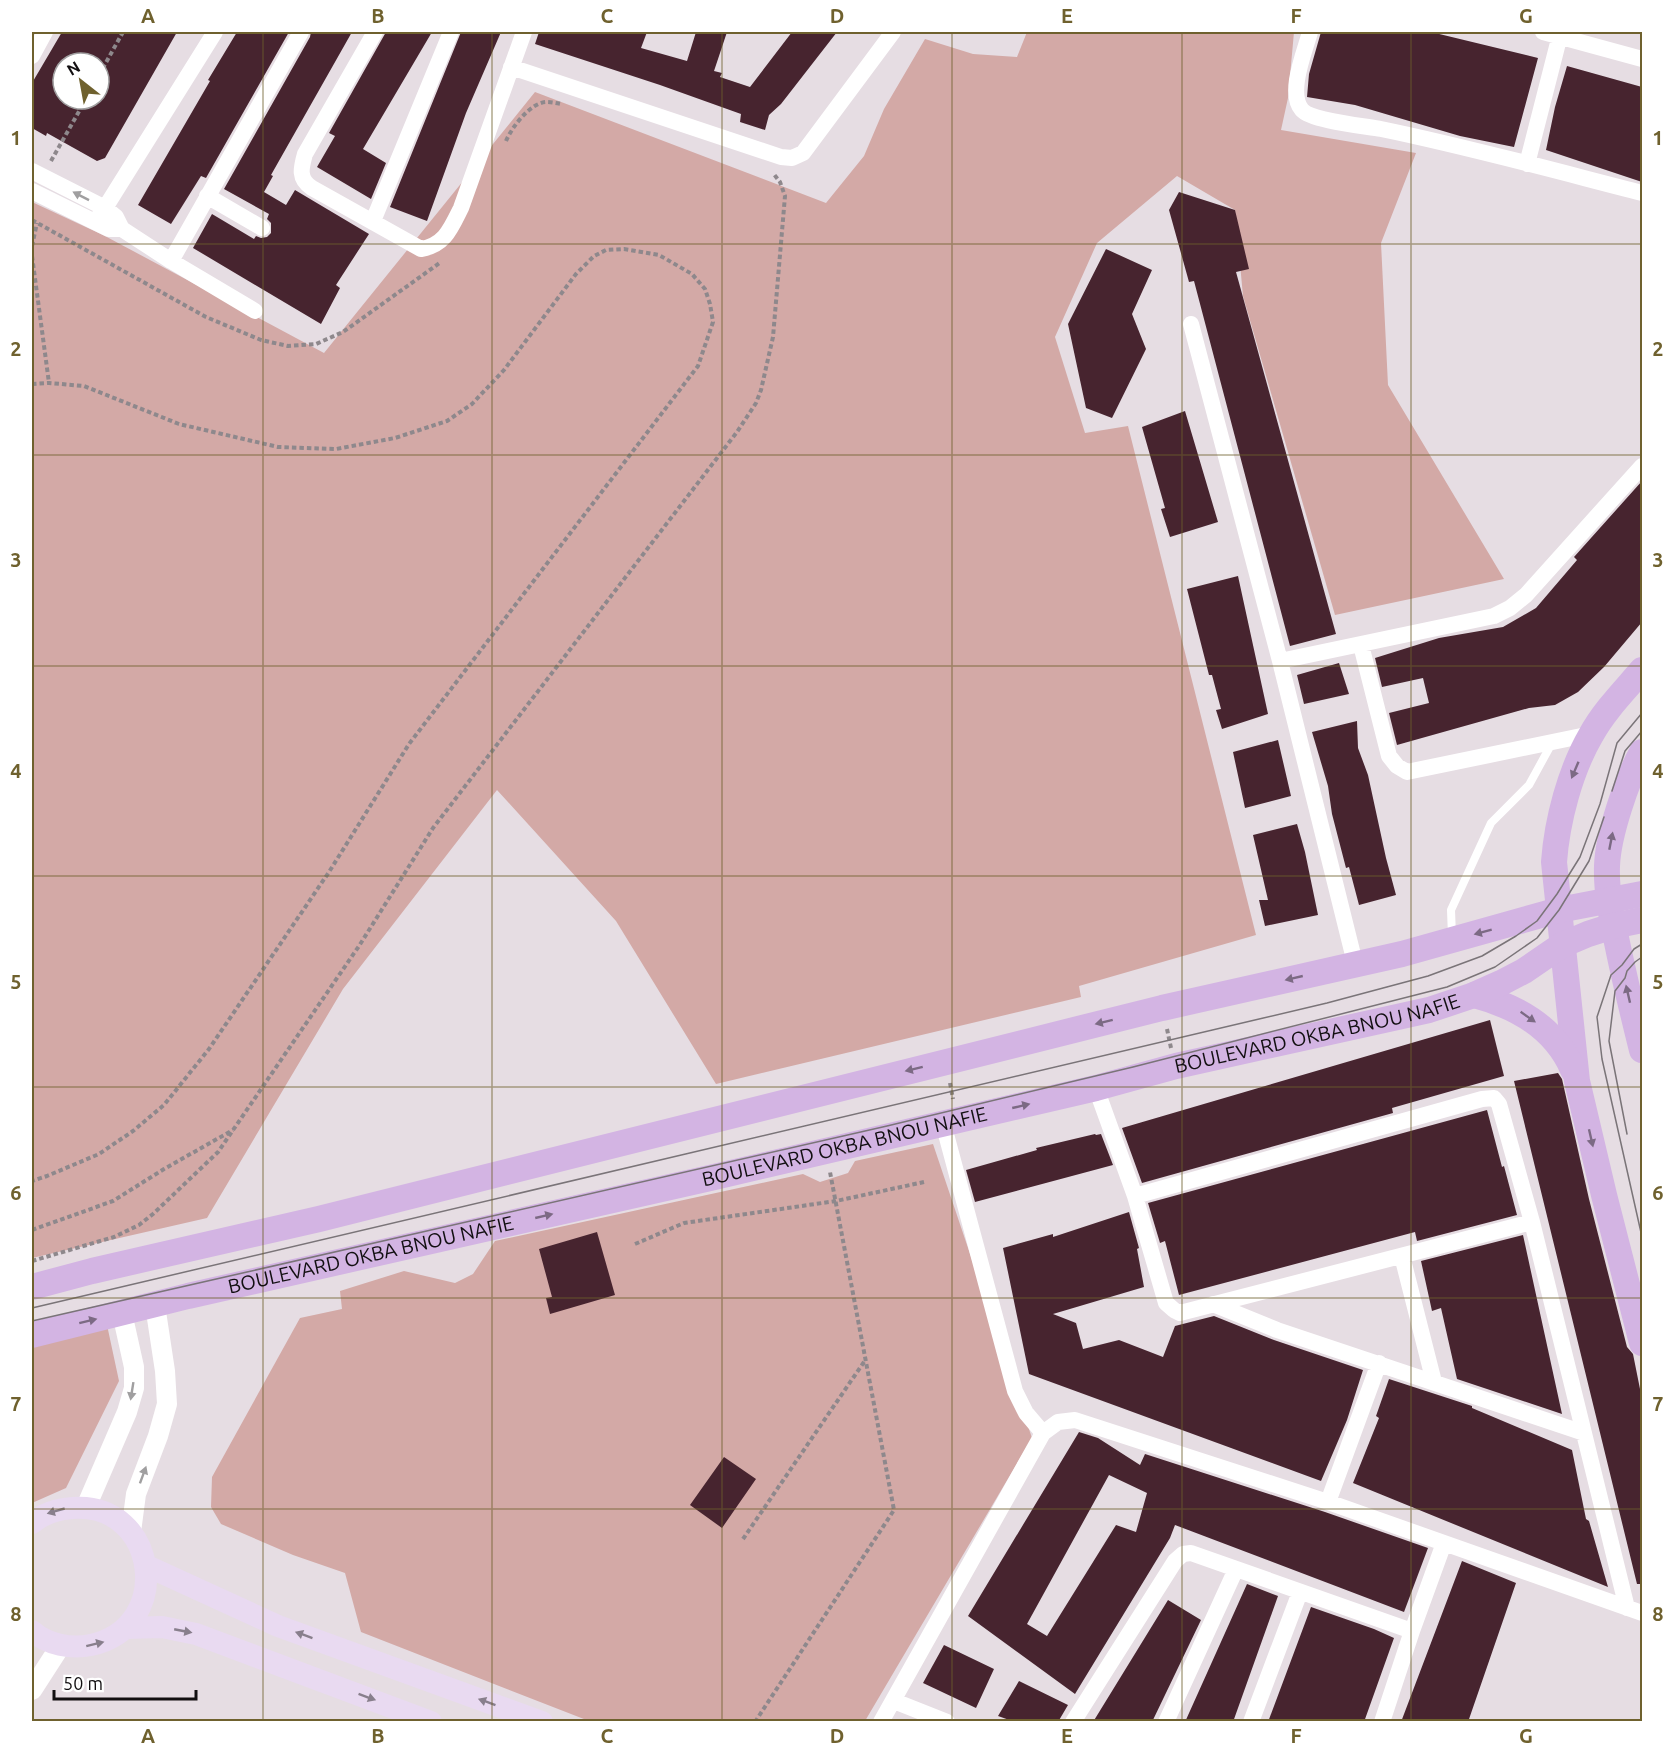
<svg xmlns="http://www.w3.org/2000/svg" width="1674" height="1753" viewBox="0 0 1674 1753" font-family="Ubuntu,sans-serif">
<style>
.green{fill:#d3a9a6}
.building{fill:#47242f;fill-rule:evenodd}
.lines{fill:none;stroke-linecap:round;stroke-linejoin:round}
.path{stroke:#8e888c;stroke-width:4;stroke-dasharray:4.5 3;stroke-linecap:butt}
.service{stroke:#fff;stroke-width:8}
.minor{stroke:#fff;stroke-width:16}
.tertiary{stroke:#fff;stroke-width:20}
.secondary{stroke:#e9daf1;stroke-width:22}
.primary{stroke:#d3b4e3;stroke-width:26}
.tram{stroke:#7a7478;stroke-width:1.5}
.oneway{fill:#a09fa0}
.oneway2{fill:#7c6a84}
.oneway3{fill:#887f8c}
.grid{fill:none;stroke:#6f612e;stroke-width:1.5;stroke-opacity:0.55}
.labels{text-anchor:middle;stroke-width:6;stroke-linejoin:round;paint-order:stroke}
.street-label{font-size:20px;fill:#120f11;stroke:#fff}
.neatline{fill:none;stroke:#6f612e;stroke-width:2}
.grid-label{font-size:20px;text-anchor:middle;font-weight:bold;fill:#6f612e}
</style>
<rect width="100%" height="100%" fill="#e6dde3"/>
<path class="green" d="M1027,32H1294L1288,98L1281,130L1416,153L1381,243L1388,385L1504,579L1335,615L1243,296L1235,210L1177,176L1097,243L1055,337L1085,433L1128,426L1256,935L1079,986L1081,997L716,1084L616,921L497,790L343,989L207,1218L32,1258V202L105,236L324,353L535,92L826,203L864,156L884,109L925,39L973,54L1017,57Z
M933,1144L1032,1438L865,1721H589L361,1632L345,1573L293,1555L221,1524L211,1507L212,1477L300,1318L342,1309L340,1291L404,1271L455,1283L473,1274L495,1241L803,1174L820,1182L848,1173L855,1161Z
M107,1325L119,1381L66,1488L32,1503V1344Z"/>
<path class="building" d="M62,32H177L105,158L97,161L47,133L46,136L32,128V83ZM63,63H99V99H63Z
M237,32H289L206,178L201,176L171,224L138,205L210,81L208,80Z
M311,32H352L271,175L273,176L264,192L286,205L295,190L369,234L336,285L340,288L321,324L193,248L212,214L254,239L256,236L261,238L267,237L271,233V223L267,219L269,214L224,189L310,37Z
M386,32H432L363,149L386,163L371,199L317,167L335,136L329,133Z
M461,32H501L466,113L427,221L390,207Z
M539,32H647L641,48L687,61L696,32H727L714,71L722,73L720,77L750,87L792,32H837L781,104L769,115L765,130L740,122L741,114L660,85L535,44Z
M1321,32H1431L1538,58L1514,147L1460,136L1355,105L1307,97L1309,74Z
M1567,66L1642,87V182L1546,150L1555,107Z
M1179,192L1235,210L1249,269L1236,272L1336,634L1290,646L1194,281L1189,282L1169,210Z
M1106,249L1152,270L1132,314L1146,349L1112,418L1086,408L1068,324Z
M1185,411L1218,522L1170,537L1161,509L1165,508L1142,427Z
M1642,481V622L1604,667L1578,692L1555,705L1529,708L1397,745L1389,713L1429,703L1423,678L1382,687L1375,658L1439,638L1503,627L1536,608L1577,560L1574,557Z
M1238,576L1268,714L1222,729L1216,710L1221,709L1212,675H1209L1187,589Z
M1339,663L1349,694L1304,704L1297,675Z
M1357,721L1358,748L1368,775L1386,858L1396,895L1359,905L1349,867L1346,868L1332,814L1328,786L1312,732Z
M1278,740L1291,796L1245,808L1233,752Z
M1297,824L1305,852L1318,915L1265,926L1259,900H1268L1253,835Z
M1490,1020L1504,1076L1392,1108L1393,1113L1142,1183L1122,1128Z
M1558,1073L1562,1079L1589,1199L1627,1347L1633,1354L1642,1399V1584H1637L1514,1081Z
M1487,1110L1502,1167L1504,1166L1517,1215L1417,1241L1415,1232L1179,1295L1165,1241L1160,1243L1148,1203Z
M1095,1134L1096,1135L1101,1134L1113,1165L975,1202L966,1170L1037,1150L1036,1148Z
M1129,1212L1139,1248L1137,1249L1144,1287L1053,1314L1076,1323L1083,1349L1119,1340L1163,1357L1175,1326L1214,1316L1274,1340L1363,1370L1347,1420L1321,1481L1029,1374L1003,1248L1053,1234V1237Z
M597,1232L615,1295L550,1314L546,1298L552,1297L539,1249Z
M1523,1235L1562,1414L1457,1379L1441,1308L1432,1311L1421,1261Z
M1389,1379L1472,1406V1408L1572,1450L1586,1519L1589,1521L1608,1587L1353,1483L1379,1418L1376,1416Z
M1079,1432L1098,1438L1140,1465L1145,1454L1325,1512L1428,1548L1404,1612L1175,1525L1170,1538L1075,1694L968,1616ZM1109,1475L1147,1493L1136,1532L1116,1525L1047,1636L1027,1624Z
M724,1457L756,1479L722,1528L690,1505Z
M1462,1561L1516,1583L1468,1722H1401Z
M1247,1584L1278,1596L1233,1722H1185Z
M1168,1600L1201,1620L1152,1722H1093Z
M1311,1607L1374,1629L1394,1638L1364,1722H1268Z
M944,1645L994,1669L976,1708L923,1683Z
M1019,1681L1068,1705L1058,1722H1015L998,1716Z"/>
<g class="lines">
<path class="path" d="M99,75L123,32
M506,141C512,127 530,103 546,102C551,102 556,103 561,104
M51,161L86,99
M32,220L206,317L261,340L288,346L316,344L343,332L441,262
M32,246L37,223
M32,256L49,383
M32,384L49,383L84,386L179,424L278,447L336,449L395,438L447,421L472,404L504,370L576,274L594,256L606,250L624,249L659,255L692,274L705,289L710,304L713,322L698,366L409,744L329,872L209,1049L164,1105L133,1131L99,1154L47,1176L32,1181
M1167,1029L1171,1048
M950,1083L953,1099
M32,1230L113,1201L164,1169L233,1130
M635,1244L684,1223L836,1201L924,1182
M32,1261L114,1237L139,1225L153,1214L218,1152L359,946L433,828L737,432L756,403L761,390L773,337L785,196L780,182L773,173
M743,1539L866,1359
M755,1722L894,1510L830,1172"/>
<path class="service" d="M1452,936L1451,910L1491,823L1529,785L1552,743"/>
<path class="minor" d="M375,32L305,154C301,168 298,179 312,188L421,249C445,245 451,228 461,208L524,32
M1310,32C1305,51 1287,93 1302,110C1312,121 1365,126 1381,129C1469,147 1556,171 1642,193
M1543,32L1642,59
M32,56L45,32
M511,67L781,157L792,158L803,153L893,32
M1527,164L1560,35
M32,171L105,208L116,217L122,229L171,261L255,311
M32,191L109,229H122
M207,196L262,228
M373,221L451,32
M95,222L105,208L215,32
M171,261L301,32
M1191,324L1280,661L1355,963
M1361,645L1389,756L1397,766L1407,772L1591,734
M1280,661L1494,616L1510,608L1526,595L1642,466
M1096,1088L1135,1196L1166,1303L1174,1310L1180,1313L1532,1222
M943,1123L1015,1391L1026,1413L1043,1433
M1135,1196L1482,1099L1494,1098L1499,1104L1532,1222L1627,1608
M1402,1256L1434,1382
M1213,1304L1277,1330L1584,1433
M1328,1502L1379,1363
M894,1701L947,1722
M881,1722L1043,1433L1058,1422L1075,1420L1328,1502L1642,1613
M1073,1722L1175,1561L1183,1554L1191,1553L1412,1631
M1166,1722L1236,1569
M1251,1722L1300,1592
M1382,1722L1412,1631L1444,1543"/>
<path class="tertiary" d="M86,1507L127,1412L134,1388V1367L122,1313
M131,1532L136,1494L158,1436L167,1404L165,1371L155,1305
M32,1690L61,1645"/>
<path class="secondary" d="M32,1523C44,1513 57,1509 73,1508C158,1502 175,1627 91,1645C71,1649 48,1645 32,1631
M147,1566L278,1626L542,1722
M125,1628L162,1627L196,1634L431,1722"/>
<g class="primary">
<path d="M1642,670C1625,690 1604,711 1591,735C1570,771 1557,821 1554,862L1577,1081L1604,1195L1642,1343"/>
<path d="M1642,752C1627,779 1608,835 1607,866C1606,895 1613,923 1619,952C1626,985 1634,1018 1642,1050"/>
<path d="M1474,995C1516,1006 1555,1027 1573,1070"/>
<path d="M32,1287L92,1271L319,1219L1162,1008L1402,954L1559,910L1642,894"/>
<path id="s1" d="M32,1335L188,1296L710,1178L1096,1088L1176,1066L1429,1010L1474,995L1501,983L1524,971L1562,945L1588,934L1613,926L1642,920"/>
</g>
<path class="tram" d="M1612,791L1625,751L1642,731
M1642,944L1634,949L1622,965L1611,975L1597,1017L1602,1059L1642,1237
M1627,1134L1609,1041L1615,991L1625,978L1627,971L1635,962L1642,957
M32,1308L1327,1003L1428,976L1482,956L1516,936L1537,921L1557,894L1580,857L1600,804L1617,743L1642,713
M32,1321L887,1126L1133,1067L1447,987L1495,967L1537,938L1559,910L1589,861L1604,817"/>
</g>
<defs><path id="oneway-solid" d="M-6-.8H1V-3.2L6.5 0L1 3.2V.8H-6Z" transform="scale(1.5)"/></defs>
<g class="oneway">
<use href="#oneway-solid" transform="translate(81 196) rotate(-153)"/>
<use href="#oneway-solid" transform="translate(132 1391) rotate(99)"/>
<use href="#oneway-solid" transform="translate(143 1475) rotate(-70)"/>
</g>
<g class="oneway2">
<use href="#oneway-solid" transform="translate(1575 770) rotate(113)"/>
<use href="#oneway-solid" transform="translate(1611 841) rotate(-79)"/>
<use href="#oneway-solid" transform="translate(1483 932) rotate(165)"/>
<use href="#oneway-solid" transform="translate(1294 978) rotate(167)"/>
<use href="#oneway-solid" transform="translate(1628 994) rotate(-103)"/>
<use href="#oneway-solid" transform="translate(1528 1017) rotate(35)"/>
<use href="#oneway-solid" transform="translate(1104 1022) rotate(166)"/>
<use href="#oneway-solid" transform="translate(914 1069) rotate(166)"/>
<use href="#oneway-solid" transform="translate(1021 1106) rotate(-13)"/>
<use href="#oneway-solid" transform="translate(1591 1138) rotate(77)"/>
<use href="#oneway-solid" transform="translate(544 1216) rotate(-13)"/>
<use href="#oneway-solid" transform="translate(88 1321) rotate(-14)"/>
</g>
<g class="oneway3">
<use href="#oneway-solid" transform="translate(56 1511) rotate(164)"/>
<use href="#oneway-solid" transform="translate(183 1631) rotate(11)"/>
<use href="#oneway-solid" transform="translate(304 1635) rotate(-160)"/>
<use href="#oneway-solid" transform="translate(95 1644) rotate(-14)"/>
<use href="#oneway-solid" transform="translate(367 1697) rotate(20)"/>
<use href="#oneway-solid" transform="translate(487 1702) rotate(-160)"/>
</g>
<path class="grid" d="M263,32V1722M492,32V1722M722,32V1722M952,32V1722M1182,32V1722M1411,32V1722M32,244H1642M32,455H1642M32,666H1642M32,876H1642M32,1087H1642M32,1298H1642M32,1509H1642"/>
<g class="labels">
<g class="street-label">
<text dy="7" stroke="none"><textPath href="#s1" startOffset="1320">BOULEVARD OKBA BNOU NAFIE</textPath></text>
<text dy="7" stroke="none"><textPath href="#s1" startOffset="834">BOULEVARD OKBA BNOU NAFIE</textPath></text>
<text dy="7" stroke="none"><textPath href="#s1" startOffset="348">BOULEVARD OKBA BNOU NAFIE</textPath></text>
</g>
</g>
<rect width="1674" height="1753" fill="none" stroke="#ffffff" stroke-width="66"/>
<g transform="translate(81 81) rotate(329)"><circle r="28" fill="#ffffff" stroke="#a09fa0" stroke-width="1.5"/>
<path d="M0-4.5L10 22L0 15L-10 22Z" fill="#6f612e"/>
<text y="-9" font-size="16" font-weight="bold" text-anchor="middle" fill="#120f11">N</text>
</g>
<path d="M54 1690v9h142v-9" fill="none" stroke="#120f11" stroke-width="3"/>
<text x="63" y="1690" font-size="18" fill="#120f11" stroke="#ffffff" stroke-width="4.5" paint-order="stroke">50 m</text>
<rect x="33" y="33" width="1608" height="1687" class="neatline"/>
<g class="grid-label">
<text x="148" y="23">A</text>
<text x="378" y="23">B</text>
<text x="607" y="23">C</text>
<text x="837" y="23">D</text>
<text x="1067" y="23">E</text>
<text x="1296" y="23">F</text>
<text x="1526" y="23">G</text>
<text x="16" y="145">1</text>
<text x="1658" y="145">1</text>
<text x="16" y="356">2</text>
<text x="1658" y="356">2</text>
<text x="16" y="567">3</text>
<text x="1658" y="567">3</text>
<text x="16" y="778">4</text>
<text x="1658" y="778">4</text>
<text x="16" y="989">5</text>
<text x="1658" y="989">5</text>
<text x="16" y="1200">6</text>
<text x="1658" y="1200">6</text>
<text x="16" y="1411">7</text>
<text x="1658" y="1411">7</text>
<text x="16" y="1621">8</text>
<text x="1658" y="1621">8</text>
<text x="148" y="1743">A</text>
<text x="378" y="1743">B</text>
<text x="607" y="1743">C</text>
<text x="837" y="1743">D</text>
<text x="1067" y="1743">E</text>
<text x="1296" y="1743">F</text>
<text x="1526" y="1743">G</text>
</g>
</svg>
